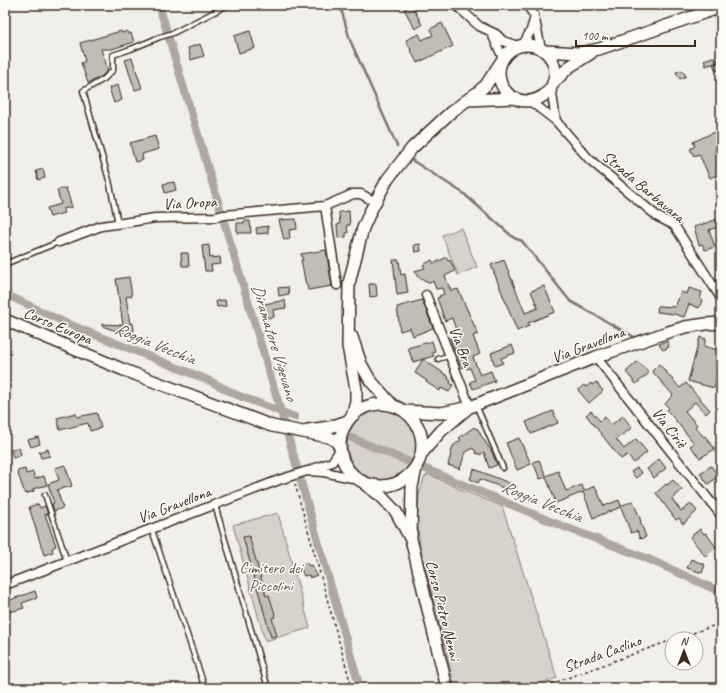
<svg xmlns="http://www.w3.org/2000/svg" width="726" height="693" viewBox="0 0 726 693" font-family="Caveat,sans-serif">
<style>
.green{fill:#d7d2cc;stroke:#897e75}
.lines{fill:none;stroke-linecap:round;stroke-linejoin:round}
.stream{stroke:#80746b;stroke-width:2.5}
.canal{stroke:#aea69f;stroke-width:8}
.building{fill:#c1bcb4;stroke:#3b2a1e}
.lane-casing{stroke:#3b2a1e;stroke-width:7}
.street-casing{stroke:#3b2a1e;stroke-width:11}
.secondary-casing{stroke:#3b2a1e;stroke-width:14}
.path{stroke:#3b2a1e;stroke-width:1.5;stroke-dasharray:3 3;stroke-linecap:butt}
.lane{stroke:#fdfcf7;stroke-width:4}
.street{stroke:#fdfcf7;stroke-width:8}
.secondary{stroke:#fdfcf7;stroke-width:11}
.labels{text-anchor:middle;stroke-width:3;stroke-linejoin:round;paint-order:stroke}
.street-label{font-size:16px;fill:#3b2a1e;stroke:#fdfcf7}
.park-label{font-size:16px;fill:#62544a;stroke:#fdfcf7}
.water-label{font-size:17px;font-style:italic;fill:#63554b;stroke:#fdfcf7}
</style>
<rect width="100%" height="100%" fill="#f1efea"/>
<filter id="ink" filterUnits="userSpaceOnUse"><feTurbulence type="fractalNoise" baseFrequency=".025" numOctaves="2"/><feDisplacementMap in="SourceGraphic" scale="8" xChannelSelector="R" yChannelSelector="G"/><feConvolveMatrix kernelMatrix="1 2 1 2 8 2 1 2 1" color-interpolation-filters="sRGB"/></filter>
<g filter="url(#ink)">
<path class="green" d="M461,228L477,267L458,275L442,235Z
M347 445a35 35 0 1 1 70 0a35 35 0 1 1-70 0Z
M428,474L464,491L502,506L557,678L527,688H455L420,546L417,519L419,495L424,478Z
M278,513L310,628L265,641L233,525Z"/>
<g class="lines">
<path class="stream" d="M340,5L350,40L397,146
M410,159L463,193L514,238L522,241L570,301L636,338"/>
<path class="canal" d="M159,5L282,415L360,688
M5,294L68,324L208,380L237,395L295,417
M352,438L562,526L646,558L721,592"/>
</g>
<path class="building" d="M412,5L422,25L415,29L404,9Z
M442,23L453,46L417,63L406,40L419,34L422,40L433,35L430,29Z
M121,31L122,33L127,31L128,34L131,33L134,42L112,49H101L108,70L101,77L88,83L81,63L85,61L80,43Z
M250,31L255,48L239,53L234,36Z
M200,44L204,56L191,60L188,48Z
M716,56L718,62L706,66L704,60Z
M132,58L142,88L135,90L125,60Z
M719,62L721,69L716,71L713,64Z
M682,70L686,76L680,79L676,72Z
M118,85L122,100L114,103L109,88Z
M721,129V173L710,178L699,154L694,156L690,149L695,146L693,142Z
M155,136L159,149L142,154L143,160L135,162L130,143Z
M43,169L45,178L38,180L36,171Z
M174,182L176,190L165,193L163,184Z
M66,188L72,207L63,209L64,213L50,217L47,208L61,204L57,190Z
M349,211L350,225H347L348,233H346V237L338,238L337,225L340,224L339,212Z
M721,218V226L709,230L715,247L705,250L702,244L699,245L694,227Z
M296,219L297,229L289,230L290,239L284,240L279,220Z
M244,221H250L251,233H237V223H244Z
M268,226V233L257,234L256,228Z
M420,244L421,251L415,252L414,245Z
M209,245L210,258L220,257L221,264L211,265L212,271H205L202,246Z
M326,250L332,286L308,290L307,285H306L301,260H303L301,254Z
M181,253H188L189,266H182Z
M447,257L448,261L450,260L455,271L445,276L451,291L458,289L478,334L473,336L480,354L473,357L480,375L491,371L495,381L473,389L470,382L475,380L470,368L467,369L465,366L461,368L450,338L458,335L452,318L445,321L437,298L440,297L439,296L444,294L442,288L436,289L433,281L430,283L417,276L415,271L425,268L423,265L432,260L433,263H435Z
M393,260H399L401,275L405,274L408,293L397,295Z
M504,260L525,313L538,308L531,291L544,286L555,312L528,323L529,326L517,331L491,265Z
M129,277L132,296L126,297L130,324L133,323L134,331L122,333L102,326V324L123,325L116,279Z
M369,284H376L377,296L370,297Z
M288,287L289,294L279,296L278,288Z
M689,288L702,292L700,299L702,300L699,308L689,304L684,317L674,314L657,312L658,306L675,307L681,292L687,294Z
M225,300L226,306L217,307L216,301Z
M285,300L286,308L273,310L274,317L267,318L266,311L261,312L260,305Z
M422,300L433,328L413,336L410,328L400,331L397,307Z
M700,337L706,339L704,346L721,351V362L714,388L688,381Z
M432,341L435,351L432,352L434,356L413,362L408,348Z
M667,341L669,347L663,350L659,344Z
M512,345L515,353L501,358L503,363L495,366L491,353Z
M423,359L449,377L448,379L451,381L450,383L453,385L449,392L441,388L440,391L426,382L427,381L415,373Z
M638,361L649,373L636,384L626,372Z
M659,364L680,388L686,383L710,410L706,414L695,402L685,411L697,425L695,427L704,437L705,436L715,449L700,458L690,446L694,443L667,410L669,408L665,404L673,395L652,371Z
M596,382L603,391L589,403L578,390L584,385L586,387L591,383L592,385Z
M553,411L558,423L531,434L526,422Z
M591,411L600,421L605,417L611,425L623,416L632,428L616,439L624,449L636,439L647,452L634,463L627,455L621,459L586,415Z
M76,413L77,417L97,413L101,428L90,431L88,423L60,430L57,418Z
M474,427L476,429L477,428L481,434H480L492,452L497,465L489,468L484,452L480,455L479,453L477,454L473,448L465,453L460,469L448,465L453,446L461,440L459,438Z
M38,437L40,444L31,447L28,440Z
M519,438L531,464L517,470L506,443Z
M19,447L21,455L13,458L11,450Z
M48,449L50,456L41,458L39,452Z
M659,459L666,468L654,478L647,469Z
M539,460L546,476L558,471L566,491L582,485L584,491L595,486L604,506L619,500L621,506L633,501L641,521H640L646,537L640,539L637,531L631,533L621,507L593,518L583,492L556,503L546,477L540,479L533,462Z
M65,465L72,486L57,490L63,508L54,511L52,504L54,503L48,484L59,480L55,468Z
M711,466L719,476L708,484L700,473Z
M637,468L642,473L636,478L631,472Z
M25,469L26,474L33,472L35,479L44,476L47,485L33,489L34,491L25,494L17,471Z
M474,469L517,486L514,492L480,479L478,483L470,479Z
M673,480L682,490L672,499L681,511L691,504L697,511L683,524L679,518L676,520L656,493L666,484L667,485Z
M38,504L40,508L45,506L48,514H45L56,546L52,548L53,552L44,555L29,507Z
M700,529L704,534L706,533L716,547L706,557L690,537Z
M249,536L266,596L269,595L275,614L274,615L275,617L272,618L277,636L271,637L243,537Z
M691,559L705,565L702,573L687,568Z
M306,562L309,566L311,565L317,575L310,578L309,575L304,576L300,567Z
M35,591L37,598L22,603L24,608L10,612L7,601Z"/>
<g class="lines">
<defs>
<path id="lane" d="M118,223L109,180L83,91L104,79L113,70V55L131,49L160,37L173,33L228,5
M5,264L59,242
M438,359L451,355
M476,405L503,468
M45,495L67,561
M215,505L268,688
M152,530L205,688"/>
<path id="street" d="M456,5L479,26L496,34L503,41L518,46
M527,5L534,15L541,49
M492,34L503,58
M523,45L531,30L534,20
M551,87L556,121
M529,100L556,121L589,159L658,217L674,225L721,298
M325,206L337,285
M59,242L101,226L123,223L155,218L216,217L224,215L325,206L353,194H361L375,202
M426,295L470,407
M596,357L721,515
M313,469L332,462L340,450
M5,585L279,480L307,471L324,472L357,479"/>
<path id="secondary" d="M499 73a28 28 0 1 1 56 0a28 28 0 1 1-56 0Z
M545,51L579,53L599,49L721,7
M553,83L569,67L591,53
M468,100L516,98
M5,320L124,370L272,426L329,437L336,441L340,447
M352,337L361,364L370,380L393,406
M340 445a41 41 0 1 1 82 0a41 41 0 1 1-82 0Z
M404,411L441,413L470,407L596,357L662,334L685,327L706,324L721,323
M352,416L356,401V389L348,346L349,283L363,228L371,210L387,180L412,148L451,112L478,92L486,85L501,62
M308,430L330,427L348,421
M422,453L441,431L468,408
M416,468L412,487L411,539L447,688
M366,485L381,496L396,512L410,538"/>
</defs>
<use href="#lane" class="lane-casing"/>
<use href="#street" class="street-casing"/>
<use href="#secondary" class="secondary-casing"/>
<path class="path" d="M295,484L352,688
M676,639L721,623
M540,688L672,640"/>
<use href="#lane" class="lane"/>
<use href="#street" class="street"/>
<use href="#secondary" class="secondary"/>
</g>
</g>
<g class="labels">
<g class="street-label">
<text transform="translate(644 186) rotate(40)" y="6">Strada Barbavara</text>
<text transform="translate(190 202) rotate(-3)" y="6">Via Oropa</text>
<text transform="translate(58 325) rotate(23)" y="6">Corso Europa</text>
<text transform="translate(588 344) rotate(-21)" y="6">Via Gravellona</text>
<text transform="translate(462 346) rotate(69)" y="6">Via Bra</text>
<text transform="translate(670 427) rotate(52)" y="6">Via Ciriè</text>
<text transform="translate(174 504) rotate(-21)" y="6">Via Gravellona</text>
<text transform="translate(444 610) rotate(76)" y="6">Corso Pietro Nenni</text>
<text transform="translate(602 653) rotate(-20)" y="6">Strada Caslino</text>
</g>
<g class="park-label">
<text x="271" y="573">Cimitero dei<tspan x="271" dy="18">Piccolini</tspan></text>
</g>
<g class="water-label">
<text transform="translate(275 342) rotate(73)" y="6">Diramatore Vigevano</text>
<text transform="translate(155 343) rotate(22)" y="6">Roggia Vecchia</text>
<text transform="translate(542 501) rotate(22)" y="6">Roggia Vecchia</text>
</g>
</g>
<rect width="726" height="693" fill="none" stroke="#fdfcf7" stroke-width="20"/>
<rect x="10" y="10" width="706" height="673" fill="none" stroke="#3b2a1e" stroke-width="1.5" filter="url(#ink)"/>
<g transform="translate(684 651)"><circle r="19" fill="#fdfcf7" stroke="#afa8a0"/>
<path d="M0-3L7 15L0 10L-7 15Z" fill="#3b2a1e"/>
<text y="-6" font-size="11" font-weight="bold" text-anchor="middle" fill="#3b2a1e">N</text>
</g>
<path d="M576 40v6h119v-6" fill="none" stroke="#3b2a1e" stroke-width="2"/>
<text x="582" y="40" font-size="12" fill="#3b2a1e" stroke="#fdfcf7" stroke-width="3" paint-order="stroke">100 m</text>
</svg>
